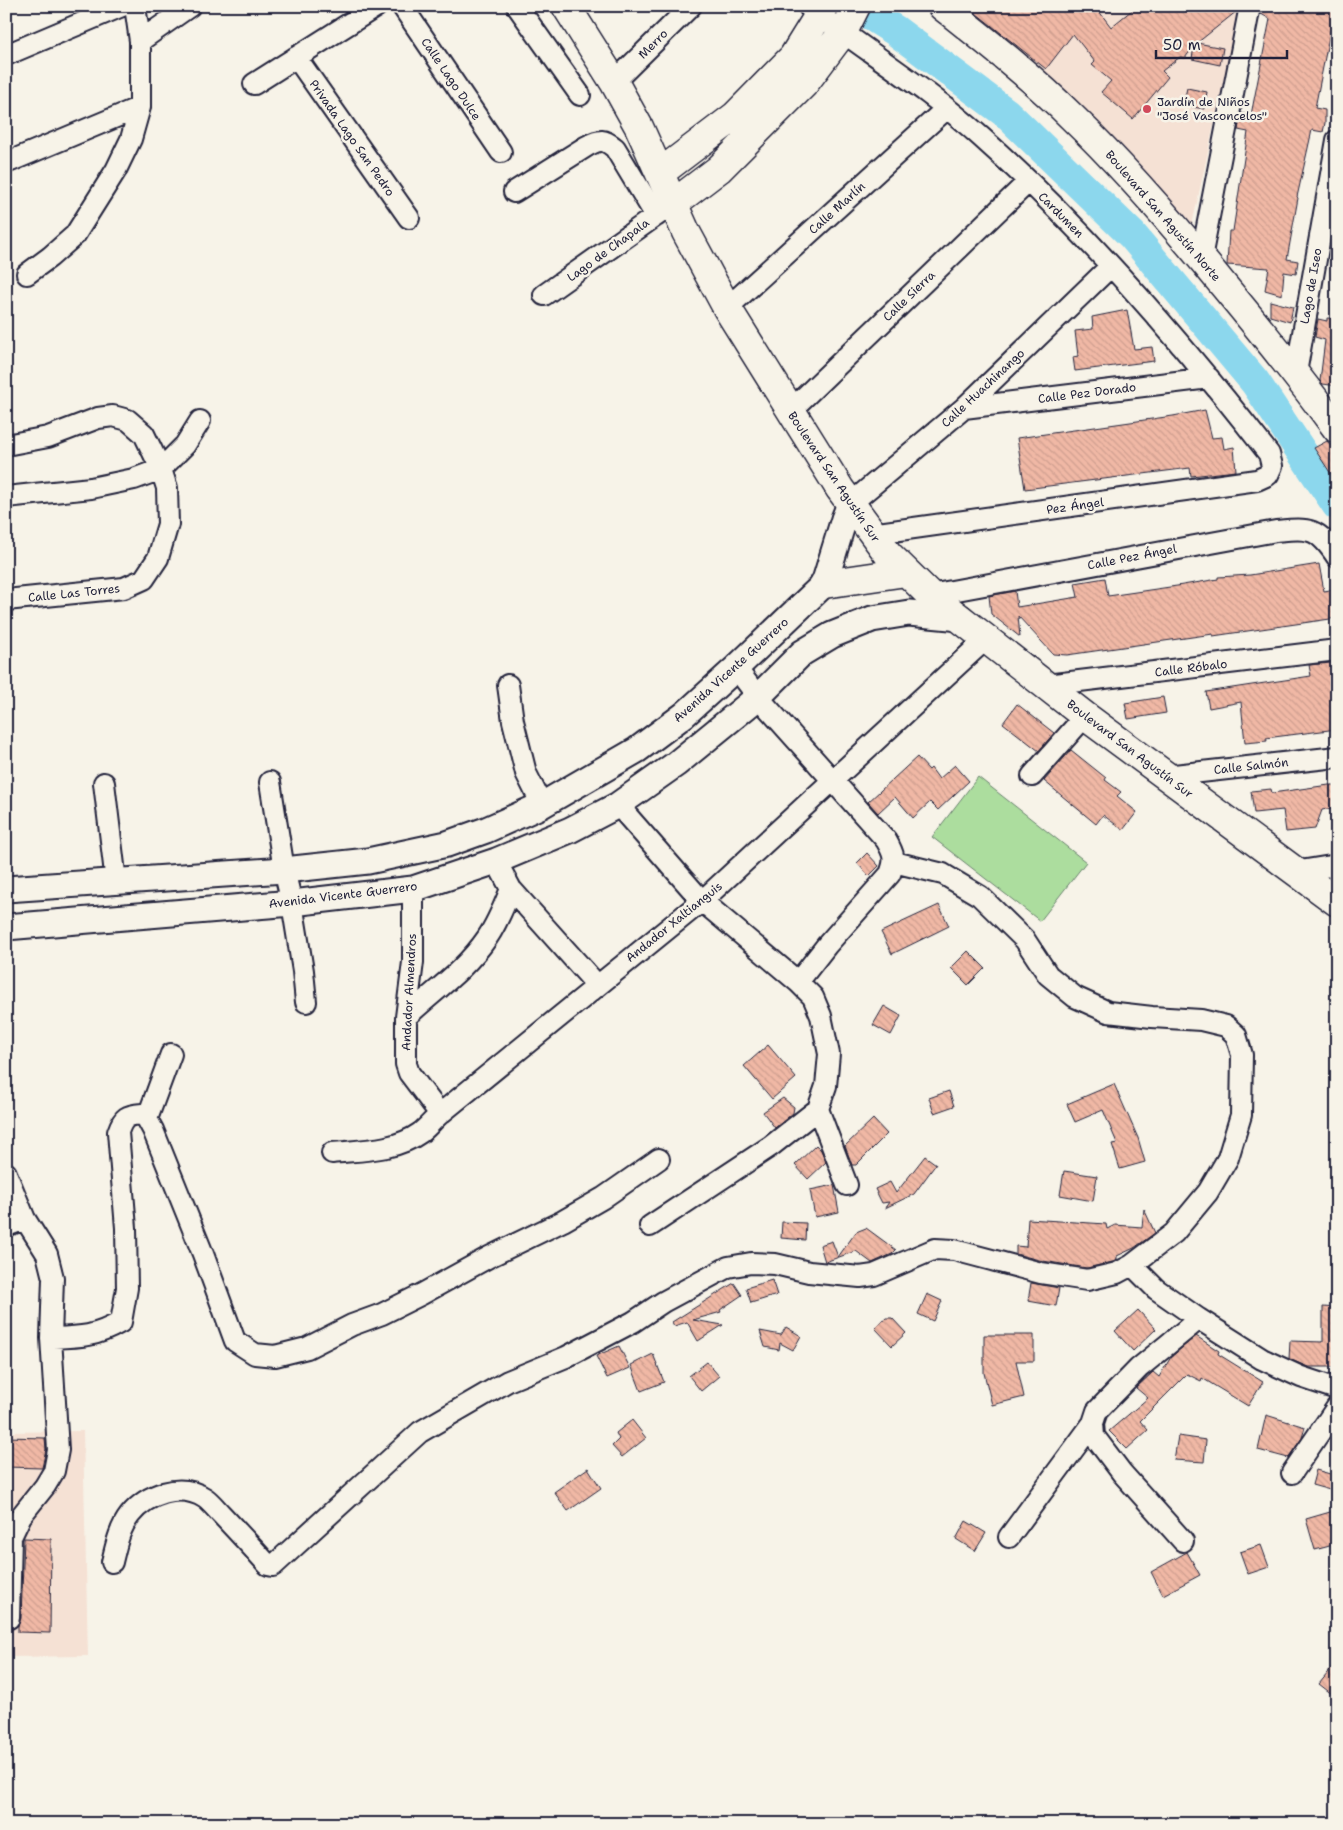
<svg xmlns="http://www.w3.org/2000/svg" width="1343" height="1830" viewBox="0 0 1343 1830" font-family="'Shantell Sans',sans-serif">
<style>
.built{fill:#f5e1d4}
.green{fill:#acdd9e;stroke:#67806c}
.lines{fill:none;stroke-linecap:round;stroke-linejoin:round}
.river{stroke:#8cd7ed;stroke-width:31}
.building{fill:url(#building-back-hatch);stroke:#22223b}
.minor-casing{stroke:#22223b;stroke-width:24}
.tertiary-casing{stroke:#22223b;stroke-width:29}
.secondary-casing{stroke:#22223b;stroke-width:31}
.minor{stroke:#f7f3e8;stroke-width:20}
.tertiary{stroke:#f7f3e8;stroke-width:25}
.secondary{stroke:#f7f3e8;stroke-width:28}
.poi-dot{fill:#d1495b;stroke:#f7f3e8;stroke-width:2}
.labels{text-anchor:middle;stroke-width:5;stroke-linejoin:round;paint-order:stroke}
.street-label{font-size:12px;fill:#22223b;stroke:#f7f3e8}
.poi-label{font-size:12px;fill:#22223b;stroke:#f7f3e8;text-anchor:start}
</style>
<defs>
<pattern id="building-back-hatch" width="6" height="6" patternUnits="userSpaceOnUse" patternTransform="scale(1.25)"><rect width="6" height="6" fill="#f0b8a5"/><path d="M-1 5l2 2M0 0l6 6M5-1l2 2" fill="none" stroke="#ce9e8f"/></pattern>
</defs>
<rect width="100%" height="100%" fill="#f7f3e8"/>
<filter id="ink" filterUnits="userSpaceOnUse"><feTurbulence type="fractalNoise" baseFrequency=".02" numOctaves="2"/><feDisplacementMap in="SourceGraphic" scale="10" xChannelSelector="R" yChannelSelector="G"/><feConvolveMatrix kernelMatrix="1 2 1 2 8 2 1 2 1" color-interpolation-filters="sRGB"/></filter>
<g filter="url(#ink)">
<path class="built" d="M954,6H1240L1192,225L1109,139Z
M83,1431L88,1656L6,1657V1432Z"/>
<path class="green" d="M978,777L1086,862L1040,921L932,837Z"/>
<g class="lines">
<path class="river" d="M856,6L896,31L1006,113L1132,235L1255,382L1337,505"/>
</g>
<path class="building" d="M967,6H1095L1111,27L1137,6H1238L1237,11L1197,43L1223,48L1220,65L1192,59L1194,46L1185,58L1180,57L1162,71L1168,77L1133,119L1101,92L1111,81L1092,65L1095,62L1073,34L1046,69Z
M1262,6H1335L1315,108L1325,110V123L1323,132L1312,130L1297,197L1298,198L1287,259L1298,261L1296,274L1284,272L1282,295L1265,290L1269,268L1227,265L1229,231H1233L1248,132L1238,130L1241,113L1251,115L1270,19L1261,14Z
M1187,88L1207,92L1204,109L1183,105Z
M1270,301L1293,307L1290,322L1270,316Z
M1127,310L1134,349L1152,347L1154,361L1075,371L1073,357L1078,356L1075,331L1093,329L1092,317Z
M1327,318L1337,319V386L1323,384L1320,381L1325,340L1315,337L1318,319L1327,321Z
M1205,410L1212,438L1222,437L1224,449L1234,447L1236,471L1191,476L1190,468L1025,489L1017,438L1173,416Z
M1327,441L1337,452V483L1314,448Z
M1319,564L1324,591L1336,589L1337,618L1213,636V634L1067,655L1053,654L1018,616L1020,637L991,614L989,596L1015,591L1017,607L1078,597L1075,583L1105,578L1108,596L1177,586L1218,579V577L1250,575Z
M1331,663L1337,695V729L1266,738L1267,741L1245,743L1241,702L1209,708L1206,692L1311,676L1309,665Z
M1163,697L1166,713L1128,719L1125,703Z
M1017,704L1054,733L1039,751L1003,723Z
M1071,750L1106,778L1105,780L1121,792L1117,796L1137,812L1123,830L1103,815L1096,824L1044,781Z
M917,757L929,770L931,768L939,779L955,765L969,781L938,810L930,802L913,818L895,797L878,813L868,802Z
M1329,785H1337V807L1322,810L1315,829L1286,832L1283,810L1254,813L1251,791L1271,789L1272,793Z
M867,853L879,866L869,876L857,863Z
M939,905L949,926L892,954L881,932Z
M968,951L985,968L968,985L951,968Z
M884,1006L901,1016L891,1035L873,1025Z
M768,1045L796,1078L772,1099L744,1066Z
M1114,1084L1138,1138L1145,1162L1120,1169L1112,1144L1117,1143L1103,1110L1075,1122L1067,1104Z
M949,1091L954,1106L934,1113L929,1098Z
M783,1098L794,1107L793,1113L775,1128L763,1112Z
M873,1119L887,1134L856,1165H852L845,1146Z
M816,1145L821,1150L826,1162L808,1179L795,1165Z
M925,1156L936,1164L914,1194L885,1208L889,1202L882,1203L875,1189L890,1182L896,1193Z
M1064,1171L1097,1176L1093,1201L1060,1195Z
M834,1185L839,1212L815,1217L810,1190Z
M1144,1209L1155,1233L1134,1248L1117,1256V1260L1113,1262L1087,1268L1043,1261L1016,1254V1246L1026,1247L1028,1219L1106,1224L1107,1229L1115,1225L1142,1227Z
M782,1222L806,1223L805,1240L781,1238Z
M866,1228L896,1250L892,1254L872,1263L856,1251L825,1262L820,1245L832,1241L838,1257L856,1232Z
M772,1280L777,1295L751,1303L746,1288Z
M734,1283L742,1295L720,1310L721,1312L693,1320L723,1325L698,1341L687,1322L674,1326L672,1322Z
M1031,1283L1059,1288L1056,1306L1028,1301Z
M927,1294L942,1301L933,1321L918,1314Z
M1323,1307L1337,1308V1367H1308L1289,1359L1290,1341L1323,1342Z
M1138,1310L1156,1329L1133,1351L1115,1331Z
M886,1318H892L906,1333L892,1346L875,1328Z
M786,1327L801,1336L793,1350L780,1343L779,1350L765,1347L760,1331L781,1335Z
M984,1335H1034V1361H1016L1024,1397L992,1405L984,1373Z
M1196,1336L1219,1351L1218,1354L1263,1382L1248,1406L1202,1378L1201,1381L1187,1374L1140,1421L1148,1430L1127,1449L1109,1431L1148,1398L1136,1388L1153,1372L1159,1377L1171,1357Z
M619,1346L630,1368L607,1378L596,1356Z
M653,1354L664,1382L641,1391L631,1365Z
M707,1362L719,1376L701,1391L689,1376Z
M1266,1415L1305,1427L1302,1438L1288,1458L1258,1450Z
M632,1420L646,1438L622,1457L612,1446L619,1439L616,1433Z
M1178,1436L1206,1440L1204,1462L1174,1460Z
M6,1437L45,1438L46,1449L42,1468L6,1467Z
M588,1468L601,1488L568,1511L554,1492Z
M1316,1470L1337,1476V1492L1312,1485Z
M1337,1510V1544L1315,1550L1306,1519Z
M966,1521L986,1533L975,1551L956,1539Z
M24,1538L51,1539L50,1633L18,1632V1626L21,1618Z
M1261,1545L1269,1567L1248,1574L1240,1552Z
M1187,1552L1200,1575L1163,1595L1151,1572Z
M1337,1662V1698L1319,1684Z"/>
<g class="lines">
<defs>
<path id="minor" d="M402,6L501,152
M517,6L580,95
M809,7C866,51 928,89 981,137C1087,231 1182,342 1269,454L1272,466L1268,475L1257,480L871,534
M140,41L190,6
M6,55L122,6
M296,57L409,218
M614,82L691,6
M254,84L377,6
M6,163L140,107
M514,192L587,146C600,139 604,139 615,148L656,216
M1201,258L1250,6
M27,274L50,257L75,235L116,170L131,139L140,107V41L135,6
M544,295L667,208
M727,308L947,108
M1296,373L1337,140
M964,408L1209,378
M790,411L1028,182
M6,445L48,437L98,418L113,416L128,420L144,434L161,469L167,488L168,524L158,558L144,579L124,588L6,600
M6,497L91,488L134,479L161,469L185,445L200,421
M850,504L964,408L1111,266
M930,595L1276,531C1310,528 1317,527 1337,557
M736,668L758,697L886,840C894,854 896,859 890,874L827,945L798,982
M508,685L513,721L526,773L542,805
M1046,685L1337,650
M1032,776L1085,716
M1165,776L1337,757
M270,782L284,870L292,903L303,971L306,1002
M104,783L116,882
M618,805L702,901L798,982L813,997L821,1016L829,1054L826,1086L818,1109L771,1146L650,1226
M496,861L511,889L597,985
M1294,872L1337,865
M413,889V962L406,1017V1064L409,1073L440,1114
M406,1017C433,992 466,969 487,938C497,924 504,906 511,889
M818,1109L847,1185
M147,1119L171,1054
M332,1153C361,1150 395,1151 420,1133C427,1128 433,1120 440,1114L702,901L987,638
M6,1173L25,1219L47,1254L53,1278L51,1338L58,1450L54,1471L45,1486L21,1516L11,1537L9,1618
M6,1226L25,1219
M1132,1265L1156,1289L1199,1319L1262,1359L1301,1377L1337,1389
M51,1338C81,1337 95,1337 121,1322L127,1288L126,1228L118,1132C123,1117 127,1115 142,1114L147,1119L153,1130L203,1254L235,1341L255,1354L275,1356L307,1348L352,1325L382,1314L422,1294L489,1257L563,1221L603,1198L659,1159
M1292,1473L1337,1407
M1009,1537L1093,1423
M1183,1541L1122,1473L1094,1436L1093,1423L1097,1411L1139,1368L1199,1319
M112,1562C116,1546 119,1529 130,1515C147,1494 180,1482 205,1498C211,1502 216,1509 221,1514C237,1531 253,1548 268,1565L273,1566L420,1432L508,1381L566,1357L633,1322L663,1302L728,1267L751,1263L775,1264L809,1272L860,1277L874,1275L935,1249L954,1250L1041,1273L1087,1280L1117,1273L1132,1265L1174,1233L1208,1192L1228,1158L1241,1115L1242,1055L1236,1035L1226,1026L1201,1020L1152,1017L1108,1012L1075,997L1048,975L1025,940L980,896L943,874L894,862"/>
<path id="tertiary" d="M6,889L284,870L368,861L447,844L486,830L542,805L637,750L684,715L736,668L824,584L844,519L850,504
M6,927L292,903L413,889L496,861L570,830L618,805L676,764L758,697L802,653L832,635L872,619L909,613L961,618"/>
<path id="secondary" d="M566,6L614,82L639,127L686,232L727,308L840,489L888,554L930,595L1085,716L1337,902
M942,6C986,41 1032,77 1072,117C1127,170 1176,227 1224,286C1263,333 1301,380 1337,429
M660,173L735,116L793,57L819,15L823,6
M673,204L719,169L804,84L843,32L856,6
M824,584L906,572"/>
</defs>
<use href="#minor" class="minor-casing"/>
<use href="#tertiary" class="tertiary-casing"/>
<use href="#secondary" class="secondary-casing"/>
<use href="#minor" class="minor"/>
<use href="#tertiary" class="tertiary"/>
<use href="#secondary" class="secondary"/>
</g>
</g>
<circle class="poi-dot" cx="1147" cy="109" r="5"/>
<g class="labels">
<g class="street-label">
<text transform="translate(653 44) rotate(-45)" y="4">Merro</text>
<text transform="translate(451 79) rotate(56)" y="4">Calle Lago Dulce</text>
<text transform="translate(352 138) rotate(55)" y="4">Privada Lago San Pedro</text>
<text transform="translate(837 208) rotate(-42)" y="4">Calle Marlín</text>
<text transform="translate(1061 215) rotate(45)" y="4">Cardumen</text>
<text transform="translate(1163 216) rotate(49)" y="4">Boulevard San Agustín Norte</text>
<text transform="translate(608 250) rotate(-36)" y="4">Lago de Chapala</text>
<text transform="translate(1311 286) rotate(-80)" y="4">Lago de Iseo</text>
<text transform="translate(909 296) rotate(-44)" y="4">Calle Sierra</text>
<text transform="translate(983 388) rotate(-43)" y="4">Calle Huachinango</text>
<text transform="translate(1087 393) rotate(-7)" y="4">Calle Pez Dorado</text>
<text transform="translate(834 477) rotate(56)" y="4">Boulevard San Agustín Sur</text>
<text transform="translate(1075 506) rotate(-8)" y="4">Pez Ángel</text>
<text transform="translate(1132 557) rotate(-11)" y="4">Calle Pez Ángel</text>
<text transform="translate(74 593) rotate(-6)" y="4">Calle Las Torres</text>
<text transform="translate(1191 668) rotate(-7)" y="4">Calle Róbalo</text>
<text transform="translate(731 670) rotate(-42)" y="4">Avenida Vicente Guerrero</text>
<text transform="translate(1130 749) rotate(37)" y="4">Boulevard San Agustín Sur</text>
<text transform="translate(1251 766) rotate(-6)" y="4">Calle Salmón</text>
<text transform="translate(343 895) rotate(-7)" y="4">Avenida Vicente Guerrero</text>
<text transform="translate(674 922) rotate(-39)" y="4">Andador Xaltianguis</text>
<text transform="translate(409 992) rotate(-87)" y="4">Andador Almendros</text>
</g>
<g class="poi-label">
<text x="1157" y="106">Jardín de Niños<tspan x="1157" dy="14">"José Vasconcelos"</tspan></text>
</g>
</g>
<rect width="1343" height="1830" fill="none" stroke="#f7f3e8" stroke-width="25"/>
<rect x="12" y="12" width="1318" height="1805" fill="none" stroke="#22223b" stroke-width="2" filter="url(#ink)"/>
<path d="M1156 50v8h131v-8" fill="none" stroke="#22223b" stroke-width="2.5"/>
<text x="1163" y="50" font-size="15" fill="#22223b" stroke="#f7f3e8" stroke-width="4" paint-order="stroke">50 m</text>
</svg>
